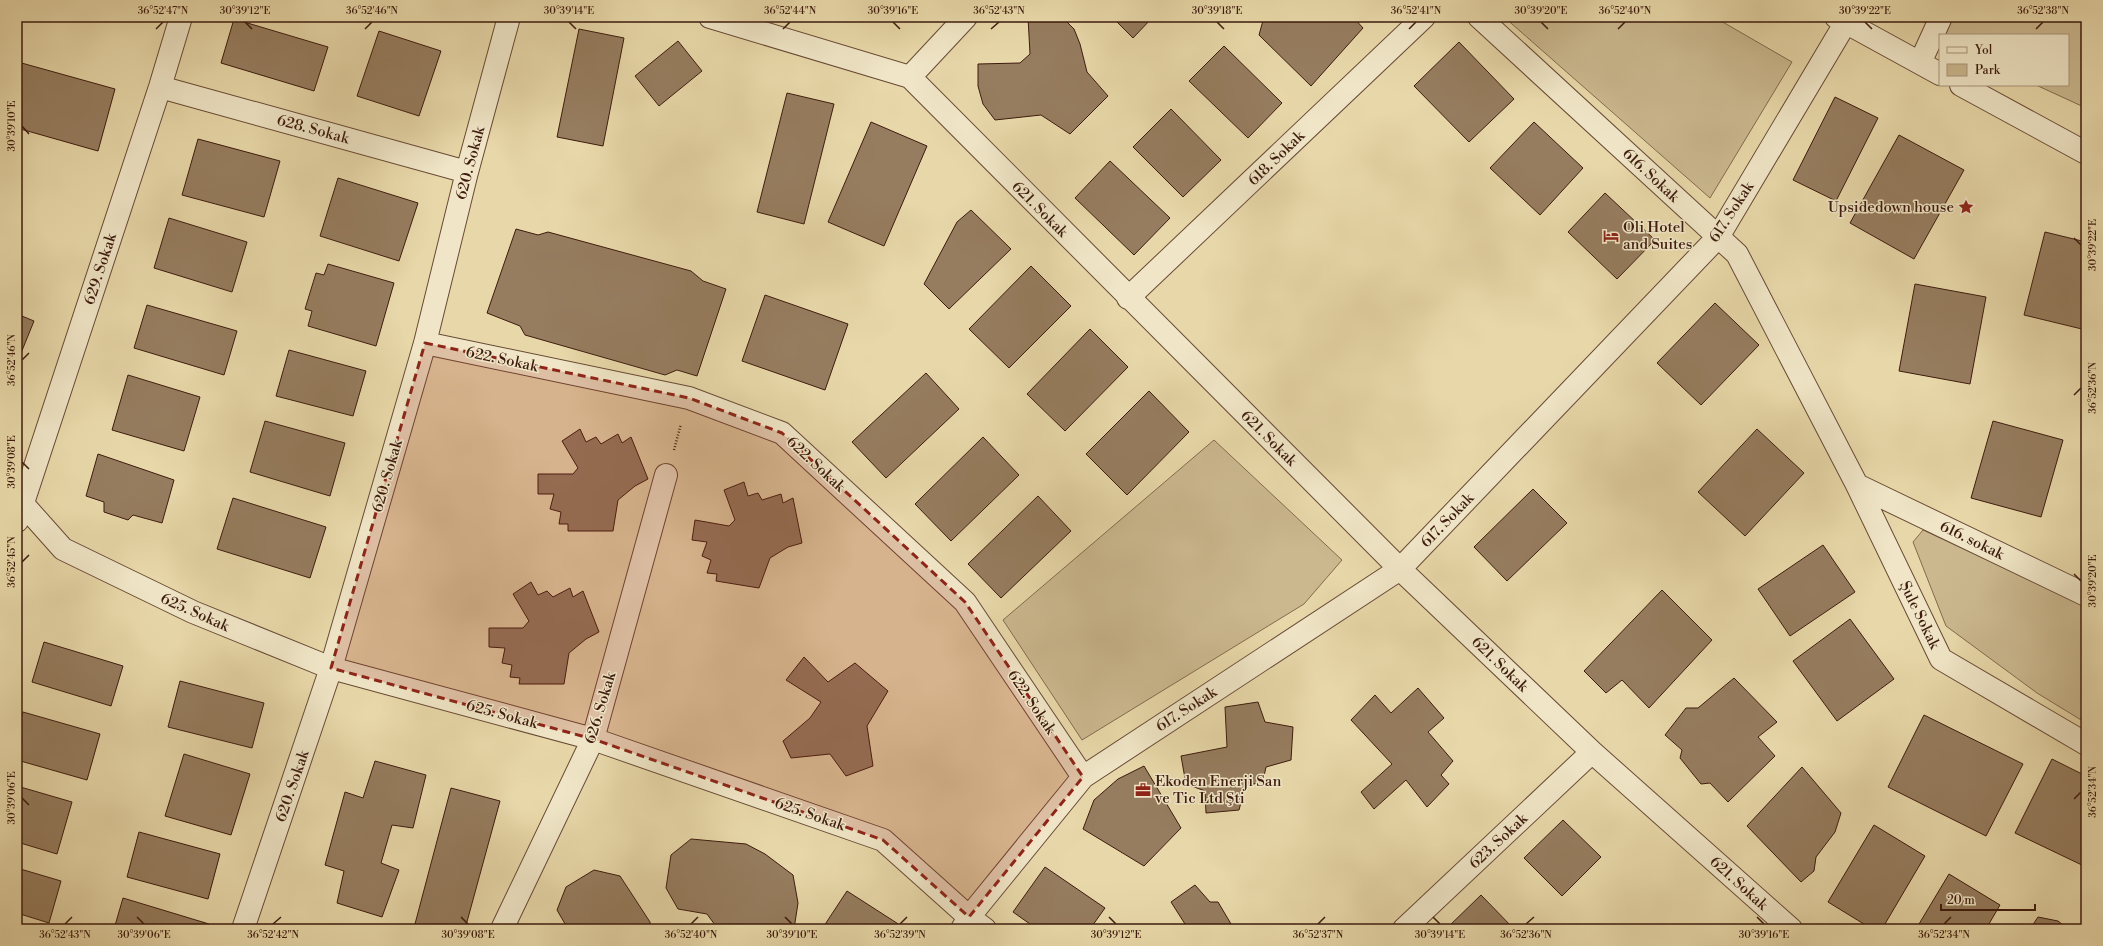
<svg xmlns="http://www.w3.org/2000/svg" width="2103" height="946" viewBox="0 0 2103 946" font-family="'Libre Bodoni',serif">
<style>
.green{fill:#cbb88f;stroke:#846a4e}
.building{fill:#967d5f;stroke:#3d1b0e}
.lines{fill:none;stroke-linecap:round;stroke-linejoin:round}
.minor-casing{stroke:#684a35;stroke-width:24}
.path{stroke:#3d1b0e;stroke-width:2.5;stroke-dasharray:1 2;stroke-linecap:butt}
.minor{stroke:#f0e6c7;stroke-width:22}
.marked{fill:#8f2418;fill-opacity:0.2;stroke:#8f2418;stroke-width:3;stroke-dasharray:8 5;stroke-linejoin:round}
.ticks{fill:none;stroke:#3d1b0e;stroke-width:1.5}
.labels{text-anchor:middle;stroke-width:3;stroke-linejoin:round;paint-order:stroke}
.street-label{font-size:15px;fill:#3d1b0e;stroke:#f0e6c7}
.poi-label{font-size:15px;fill:#3d1b0e;stroke:#f0e6c7;text-anchor:start}
.neatline{fill:none;stroke:#3d1b0e;stroke-width:1.5}
.ticks-label{font-size:10px;text-anchor:middle;fill:#3d1b0e}
</style>
<rect width="100%" height="100%" fill="#e8d8a9"/>
<filter id="stains"><feTurbulence type="fractalNoise" baseFrequency=".005" numOctaves="4"/><feColorMatrix values="0 0 0 0 .2 0 0 0 0 .09 0 0 0 0 .02 0 0 0 .5 -.17"/></filter>
<radialGradient id="worn" r=".72"><stop offset=".6" stop-color="#630" stop-opacity="0"/><stop offset="1" stop-color="#630" stop-opacity=".3"/></radialGradient>
<path class="green" d="M1504,17H1714L1792,62L1710,198Z
M1917,17H2086V108L2036,85H2068V35H1943Z
M1214,440L1342,560L1304,604L1082,740L1003,620Z
M1923,530L2086,606V723L2037,693L1946,626L1913,542Z"/>
<path class="building" d="M1028,17H1062L1074,29L1080,44L1087,72L1108,96L1070,134L1041,115L995,120L983,104L978,86V64L1020,63L1030,54Z
M1112,17H1153L1133,38Z
M1264,17H1353L1363,28L1311,86L1259,35Z
M234,19L328,47L314,91L221,63Z
M579,29L624,38L603,146L557,137Z
M379,31L441,51L419,116L357,96Z
M678,41L702,71L659,106L635,76Z
M1459,42L1514,99L1469,142L1414,86Z
M1224,46L1282,103L1248,138L1189,81Z
M18,62L115,89L98,151L17,128Z
M787,93L834,104L804,224L757,212Z
M1835,97L1878,118L1836,201L1793,180Z
M1171,109L1221,160L1183,197L1133,147Z
M871,122L927,146L884,246L828,222Z
M1534,122L1583,168L1540,215L1490,168Z
M1899,135L1964,170L1914,259L1850,223Z
M198,139L280,161L264,217L182,195Z
M1110,161L1170,218L1134,255L1075,198Z
M338,178L418,203L399,261L320,236Z
M1605,193L1655,240L1617,279L1568,232Z
M971,210L1011,249L949,309L924,284L957,222Z
M169,218L247,242L232,292L154,268Z
M516,229L538,235L548,232L691,271L703,281L726,289L697,376L677,370L665,375L525,335L520,326L487,313Z
M2045,232L2086,242V330L2024,315Z
M328,264L394,283L376,346L308,326L312,311L305,309L316,273L324,275Z
M1031,266L1071,306L1009,368L969,329Z
M1915,284L1986,297L1970,384L1899,371Z
M765,295L848,324L825,390L742,361Z
M1715,303L1759,345L1701,405L1657,363Z
M147,305L237,331L224,375L134,348Z
M17,314L34,321L17,363Z
M1090,329L1128,367L1065,431L1027,394Z
M289,350L366,371L353,416L276,396Z
M926,373L959,409L886,478L852,442Z
M128,375L200,397L184,451L112,430Z
M1149,391L1189,432L1127,495L1086,454Z
M265,421L345,443L330,496L250,472Z
M1993,421L2063,440L2041,517L1971,498Z
M580,429L586,442L596,437L601,444L618,434L622,443L631,437L648,479L635,486L618,500L613,531H568V524H559L561,512L550,509L554,494H538V474H573L578,468L562,441Z
M1757,429L1804,473L1745,536L1698,492Z
M983,437L1019,475L951,541L915,504Z
M98,454L174,480L162,523L133,515L128,520L104,512V502L86,496Z
M744,482L748,496L758,493L762,500L781,494L783,503L793,498L802,543L788,547L770,558L759,588L716,581L717,574L707,573L711,560L702,556L707,542L692,540L695,520L729,526L735,520L724,490Z
M1533,489L1567,523L1507,581L1474,547Z
M1038,496L1071,531L1001,598L968,564Z
M233,498L326,527L310,578L217,549Z
M1823,545L1855,592L1790,636L1758,589Z
M531,582L538,595L547,591L553,597L570,588L573,597L583,591L599,632L586,639L569,653L564,684H519L520,678L510,677L512,665L502,663L505,648L489,647V628H523L529,621L513,594Z
M1662,590L1712,640L1649,708L1622,680L1606,693L1584,671Z
M1850,619L1894,679L1837,721L1793,661Z
M44,642L123,666L111,706L32,682Z
M804,657L828,682L855,663L888,691L867,726L873,766L846,776L830,754L791,758L783,741L810,718L821,702L786,680Z
M1734,678L1777,722L1758,737L1775,756L1728,802L1710,783L1701,784L1680,758L1682,750L1665,735L1686,708H1698Z
M180,681L264,703L252,748L168,727Z
M1418,688L1444,718L1428,732L1453,761L1441,775L1449,784L1427,807L1406,780L1374,809L1361,792L1392,764L1351,720L1375,695L1391,713Z
M1258,702L1265,722L1293,727L1291,760L1266,767L1263,781L1245,787L1239,810L1206,813L1205,791L1186,784L1181,756L1227,747L1225,707Z
M23,712L100,734L87,780L17,760V732Z
M1924,715L2023,764L1986,836L1888,787Z
M184,754L250,774L231,835L165,816Z
M2052,759L2086,776V867L2015,833Z
M375,761L426,775L413,828L392,825L381,863L399,870L382,917L337,903L344,871L325,865L345,792L363,798Z
M1144,766L1181,828L1144,866L1083,829L1094,800L1118,779Z
M1802,767L1841,813L1835,832L1816,857L1814,871L1801,882L1747,826Z
M17,786L72,802L57,854L17,842Z
M451,788L500,801L465,929H432L415,924Z
M1563,820L1601,857L1562,896L1524,858Z
M1874,825L1925,856L1882,929H1872L1828,902Z
M139,832L220,854L208,899L127,877Z
M691,839L746,844L765,854L793,875L798,903L794,929H718L707,914L678,909L666,888L671,855Z
M1045,867L1105,908L1090,929H1037L1013,912Z
M17,868L61,881L49,923L17,913Z
M594,870L620,876L650,922L651,929H568L557,910L566,887Z
M1949,874L2000,905L1986,929H1916Z
M1195,885L1210,902H1218L1234,929L1177,928L1185,924L1171,902Z
M847,891L903,927L901,929H822Z
M1481,895L1514,929H1446Z
M123,898L209,924L207,929H114Z
M2038,917L2058,921L2068,929H2030Z"/>
<g class="lines">
<defs>
<path id="minor" d="M710,17L910,77L1400,569L1592,752L1791,929
M1479,17L1737,254L1857,485L1941,659L2086,744
M1836,17L1940,74
M1920,63L1941,17
M910,77L966,17
M1961,85L2086,153
M160,87L467,172
M1128,298L1424,17
M425,343L689,398L782,433L965,602L1083,777
M1857,485L2086,595
M17,501L22,503L63,549L193,612L331,668L593,739L883,840L969,917L985,929
M17,521L160,87L181,17
M243,929L331,668L425,343L467,172L509,17
M502,929L593,739L666,475
M962,929L969,917L1083,777L1400,569L1718,237L1846,22
M1404,929L1592,752"/>
</defs>
<use href="#minor" class="minor-casing"/>
<path class="path" d="M674,450L681,424"/>
<use href="#minor" class="minor"/>
</g>
<path class="marked" d="M425,343L689,398L782,433L965,602L1083,777L969,917L883,840L593,739L331,668Z"/>
<path class="ticks" d="M245,22L252,29M569,22L576,29M893,22L900,29M1217,22L1224,29M1541,22L1548,29M1865,22L1872,29M156,29L163,22M365,29L372,22M783,29L790,22M991,29L999,22M1409,29L1416,22M1618,29L1625,22M2036,29L2043,22M22,126L29,134M2074,238L2081,245M22,360L29,353M2074,395L2081,388M22,462L29,469M22,562L29,555M2074,574L2081,581M22,798L29,805M2074,799L2081,792M137,917L144,924M461,917L468,924M785,917L792,924M1109,917L1116,924M1433,917L1440,924M1757,917L1764,924M65,924L72,917M273,924L281,917M691,924L698,917M900,924L907,917M1318,924L1325,917M1526,924L1534,917M1944,924L1951,917"/>
<defs>
<symbol id="sight-bare" viewBox="-9 -9 18 18"><path d="M0-6L1.8-2.2L6-1.7L2.9 1.2L3.7 5.4L0 3.3L-3.7 5.4L-2.9 1.2L-6-1.7L-1.8-2.2Z" fill="#8f2418" stroke="#f0e6c7" stroke-width="2.5" paint-order="stroke"/></symbol>
<symbol id="hotel-bare" viewBox="-9 -9 18 18"><path d="M-6-4.5h1.5V1H6V5H4.5V3h-9V5H-6ZM-4 0a1.8 1.8 0 1 1 3.6 0ZM.5 0V-2.5h3Q6-2.5 6 0Z" fill="#8f2418" stroke="#f0e6c7" stroke-width="2.5" paint-order="stroke"/></symbol>
<symbol id="office-bare" viewBox="-9 -9 18 18"><path d="M-6-3h4V-5.5h4V-3h4V5H-6ZM-1-4.5V-3h2v-1.5ZM-6 0V1H6V0Z" fill="#8f2418" stroke="#f0e6c7" stroke-width="2.5" paint-order="stroke"/></symbol>
</defs>
<g fill-rule="evenodd">
<use href="#sight-bare" x="1955" y="196" width="22" height="22"/>
<use href="#hotel-bare" x="1600" y="225" width="22" height="22"/>
<use href="#office-bare" x="1132" y="779" width="22" height="22"/>
</g>
<g class="labels">
<g class="street-label">
<text transform="translate(313 129) rotate(15)" y="5">628. Sokak</text>
<text transform="translate(1276 158) rotate(-44)" y="5">618. Sokak</text>
<text transform="translate(470 163) rotate(-75)" y="5">620. Sokak</text>
<text transform="translate(1651 175) rotate(43)" y="5">616. Sokak</text>
<text transform="translate(1040 209) rotate(45)" y="5">621. Sokak</text>
<text transform="translate(1731 212) rotate(-57)" y="5">617. Sokak</text>
<text transform="translate(100 269) rotate(-72)" y="5">629. Sokak</text>
<text transform="translate(502 359) rotate(12)" y="5">622. Sokak</text>
<text transform="translate(1269 438) rotate(45)" y="5">621. Sokak</text>
<text transform="translate(816 464) rotate(43)" y="5">622. Sokak</text>
<text transform="translate(387 476) rotate(-74)" y="5">620. Sokak</text>
<text transform="translate(1447 520) rotate(-46)" y="5">617. Sokak</text>
<text transform="translate(1972 540) rotate(26)" y="5">616. sokak</text>
<text transform="translate(195 612) rotate(24)" y="5">625. Sokak</text>
<text transform="translate(1920 615) rotate(64)" y="5">Şule Sokak</text>
<text transform="translate(1500 664) rotate(44)" y="5">621. Sokak</text>
<text transform="translate(1032 702) rotate(56)" y="5">622. Sokak</text>
<text transform="translate(600 708) rotate(-73)" y="5">626. Sokak</text>
<text transform="translate(1186 709) rotate(-33)" y="5">617. Sokak</text>
<text transform="translate(502 714) rotate(15)" y="5">625. Sokak</text>
<text transform="translate(292 786) rotate(-71)" y="5">620. Sokak</text>
<text transform="translate(810 814) rotate(19)" y="5">625. Sokak</text>
<text transform="translate(1498 841) rotate(-43)" y="5">623. Sokak</text>
<text transform="translate(1739 883) rotate(42)" y="5">621. Sokak</text>
</g>
<g class="poi-label">
<text x="1954" y="212" text-anchor="end">Upsidedown house</text>
<text x="1623" y="232">Oli Hotel<tspan x="1623" dy="17">and Suites</tspan></text>
<text x="1155" y="786">Ekoden Enerji San<tspan x="1155" dy="17">ve Tic Ltd Şti</tspan></text>
</g>
</g>
<rect width="2103" height="946" fill="none" stroke="#e8d8a9" stroke-width="44"/>
<rect x="1939" y="34" width="130" height="52" fill="#f0e6c7" stroke="#a8957d"/>
<rect x="1947" y="47" width="20" height="6" fill="#f0e6c7" stroke="#a8957d"/>
<text x="1975" y="54" font-size="12" fill="#3d1b0e">Yol</text>
<rect x="1947" y="64" width="20" height="12" fill="#cbb88f" stroke="#a8957d"/>
<text x="1975" y="74" font-size="12" fill="#3d1b0e">Park</text>
<path d="M1941 904v6h94v-6" fill="none" stroke="#3d1b0e" stroke-width="2"/>
<text x="1947" y="904" font-size="12" fill="#3d1b0e" stroke="#f0e6c7" stroke-width="3" paint-order="stroke">20 m</text>
<rect x="22" y="22" width="2059" height="902" class="neatline"/>
<g class="ticks-label">
<text x="163" y="14">36°52'47"N</text>
<text x="245" y="14">30°39'12"E</text>
<text x="372" y="14">36°52'46"N</text>
<text x="569" y="14">30°39'14"E</text>
<text x="790" y="14">36°52'44"N</text>
<text x="893" y="14">30°39'16"E</text>
<text x="999" y="14">36°52'43"N</text>
<text x="1217" y="14">30°39'18"E</text>
<text x="1416" y="14">36°52'41"N</text>
<text x="1541" y="14">30°39'20"E</text>
<text x="1625" y="14">36°52'40"N</text>
<text x="1865" y="14">30°39'22"E</text>
<text x="2043" y="14">36°52'38"N</text>
<text transform="translate(11 126) rotate(-90)" y="4">30°39'10"E</text>
<text transform="translate(2092 245) rotate(-90)" y="4">30°39'22"E</text>
<text transform="translate(11 360) rotate(-90)" y="4">36°52'46"N</text>
<text transform="translate(2092 388) rotate(-90)" y="4">36°52'36"N</text>
<text transform="translate(11 462) rotate(-90)" y="4">30°39'08"E</text>
<text transform="translate(11 562) rotate(-90)" y="4">36°52'45"N</text>
<text transform="translate(2092 581) rotate(-90)" y="4">30°39'20"E</text>
<text transform="translate(2092 792) rotate(-90)" y="4">36°52'34"N</text>
<text transform="translate(11 798) rotate(-90)" y="4">30°39'06"E</text>
<text x="65" y="938">36°52'43"N</text>
<text x="144" y="938">30°39'06"E</text>
<text x="273" y="938">36°52'42"N</text>
<text x="468" y="938">30°39'08"E</text>
<text x="691" y="938">36°52'40"N</text>
<text x="792" y="938">30°39'10"E</text>
<text x="900" y="938">36°52'39"N</text>
<text x="1116" y="938">30°39'12"E</text>
<text x="1318" y="938">36°52'37"N</text>
<text x="1440" y="938">30°39'14"E</text>
<text x="1526" y="938">36°52'36"N</text>
<text x="1764" y="938">30°39'16"E</text>
<text x="1944" y="938">36°52'34"N</text>
</g>
<rect width="100%" height="100%" filter="url(#stains)"/>
<rect width="100%" height="100%" fill="url(#worn)"/>
</svg>
